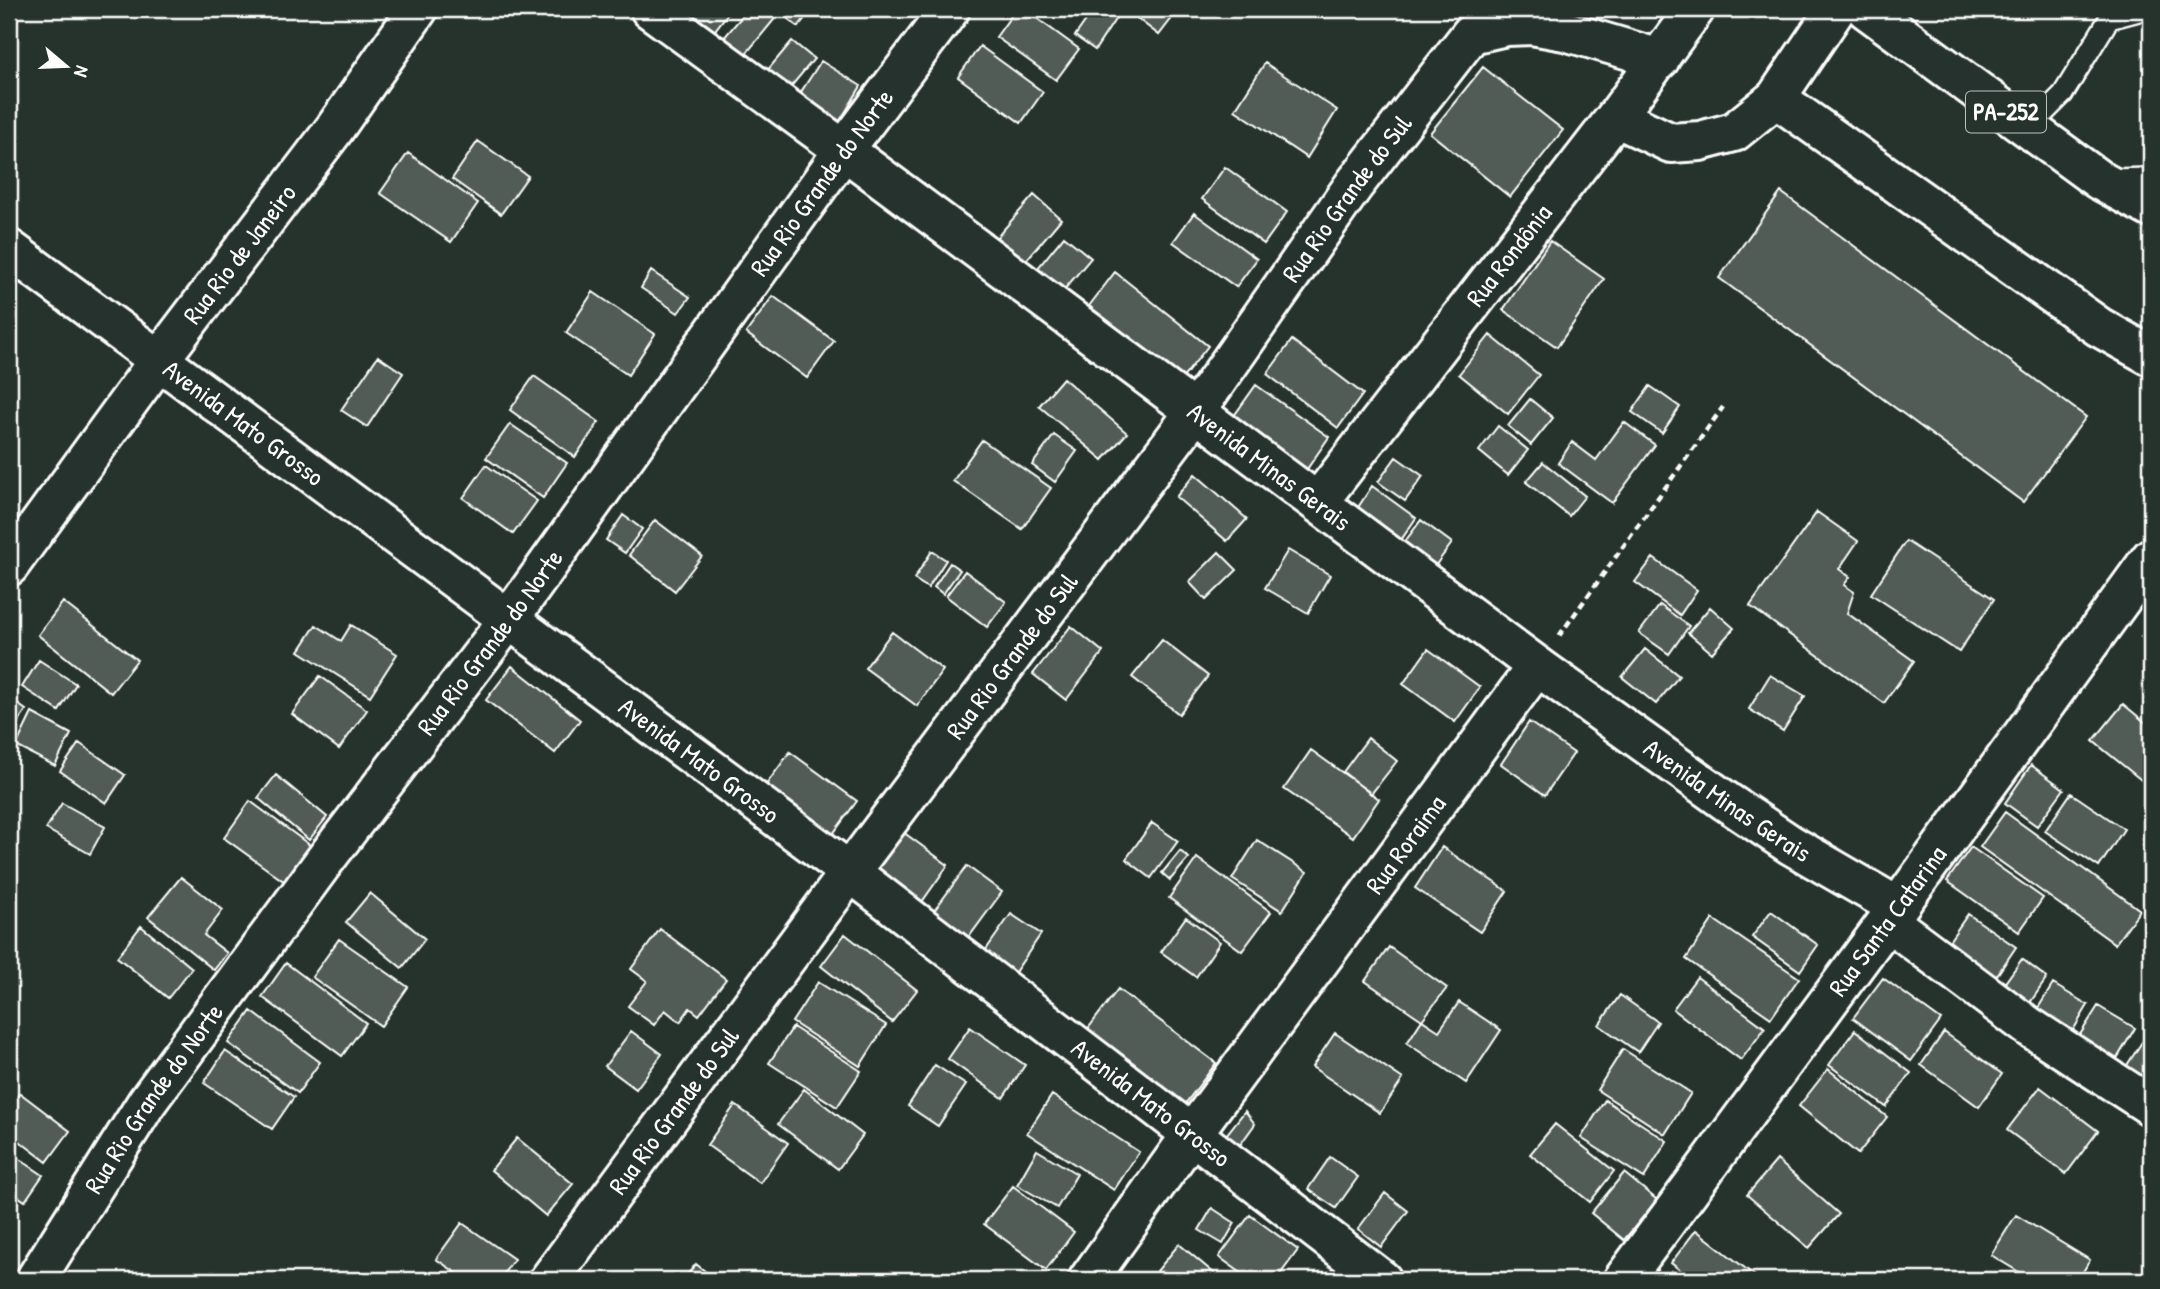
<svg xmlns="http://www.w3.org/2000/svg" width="2160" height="1289" viewBox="0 0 2160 1289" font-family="'Patrick Hand',sans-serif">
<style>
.building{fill:#515c57;stroke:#fff;stroke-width:2}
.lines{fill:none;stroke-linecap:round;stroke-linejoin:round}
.lane-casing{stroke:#fff;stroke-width:24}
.street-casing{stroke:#fff;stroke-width:44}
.highway-casing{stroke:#fff;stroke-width:44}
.path{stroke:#fff;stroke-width:4.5;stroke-dasharray:7 5;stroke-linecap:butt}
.lane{stroke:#26332d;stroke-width:19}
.street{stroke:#26332d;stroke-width:38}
.highway{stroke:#26332d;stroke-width:38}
.labels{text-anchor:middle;stroke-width:7;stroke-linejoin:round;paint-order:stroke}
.shield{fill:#26332d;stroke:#bec2c0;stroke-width:2}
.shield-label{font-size:24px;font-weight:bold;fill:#fff}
.street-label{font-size:26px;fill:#fff;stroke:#26332d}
</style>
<rect width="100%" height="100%" fill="#26332d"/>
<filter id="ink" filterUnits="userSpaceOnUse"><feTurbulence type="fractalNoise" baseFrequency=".0143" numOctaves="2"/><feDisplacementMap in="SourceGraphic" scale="14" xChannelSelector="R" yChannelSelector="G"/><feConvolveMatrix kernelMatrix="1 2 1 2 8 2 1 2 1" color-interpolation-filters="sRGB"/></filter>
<g filter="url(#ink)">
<path class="building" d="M689,9H731L712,34L686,14Z
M748,9H770L778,15L744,56L723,39Z
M776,9H812L798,27Z
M1016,9H1024L1079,49L1056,80L996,37Z
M1094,9H1109L1118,15L1095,50L1075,36Z
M1125,9H1179L1159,35Z
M792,41L814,59L783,96L761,78Z
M980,46L1043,92L1021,123L958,77Z
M821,61L861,86L840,121L799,95Z
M1265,63L1337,110L1307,158L1235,110Z
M1483,67L1563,130L1510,197L1430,133Z
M478,141L528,176L501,214L452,179Z
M408,153L478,203L451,242L380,193Z
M1225,167L1287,212L1264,244L1202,199Z
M1781,192L2086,417L2023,502L1719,278Z
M1034,195L1061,219L1018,270L990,245Z
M1194,213L1257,259L1236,287L1173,242Z
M1064,236L1091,258L1063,291L1037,269Z
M1550,241L1604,279L1557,347L1503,310Z
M651,271L690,297L678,313L641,288Z
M1115,272L1208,346L1182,379L1089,306Z
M593,292L655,334L628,375L566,333Z
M773,296L834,341L807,378L746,333Z
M1490,335L1539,375L1508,414L1459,374Z
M1292,340L1363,394L1338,428L1267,374Z
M378,356L403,373L367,427L341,410Z
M534,376L599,422L575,457L510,410Z
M1063,378L1127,433L1103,460L1039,406Z
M1256,385L1329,437L1305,472L1231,420Z
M1650,386L1680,407L1662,433L1632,412Z
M1530,399L1553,418L1531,445L1508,426Z
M1624,422L1655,445L1612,503L1558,463L1572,442L1596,460Z
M510,424L567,463L543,498L486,458Z
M1498,426L1528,450L1508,475L1479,451Z
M1054,435L1077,451L1055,482L1032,465Z
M982,440L1051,488L1022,529L953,481Z
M1396,457L1423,476L1405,501L1378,482Z
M1543,462L1585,496L1569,516L1526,482Z
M486,465L537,501L513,534L463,498Z
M1195,474L1247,519L1227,541L1176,497Z
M1372,486L1416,518L1399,543L1355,512Z
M1817,512L1858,541L1839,569L1850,577L1844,585L1854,592L1847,613L1914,661L1884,703L1750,606Z
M623,515L642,529L625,553L606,540Z
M655,520L702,556L675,591L629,555Z
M1421,520L1452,543L1429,574L1398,551Z
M1906,541L1994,599L1959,652L1871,594Z
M1288,550L1330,575L1308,613L1265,588Z
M932,551L946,560L928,588L914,579Z
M1219,552L1237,570L1206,600L1189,582Z
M1653,558L1697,590L1680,615L1635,582Z
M950,563L960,570L943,594L934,587Z
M965,571L1006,602L987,627L946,596Z
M63,602L137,660L111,693L38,635Z
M1660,605L1689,626L1669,654L1639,633Z
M1710,607L1734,628L1712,653L1688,633Z
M2151,623V644L2141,637Z
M316,625L341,641L351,625L397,654L370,696L299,651Z
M1071,626L1103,652L1066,700L1033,674Z
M892,632L943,670L917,706L865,668Z
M1162,640L1208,676L1179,714L1132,677Z
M1428,649L1480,687L1455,722L1403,684Z
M1645,649L1679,676L1656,704L1622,677Z
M39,660L76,684L59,711L22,687Z
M512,666L580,720L555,753L486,700Z
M1770,675L1805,696L1783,731L1749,709Z
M320,676L367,710L339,749L292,714Z
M9,698L26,710L9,735Z
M2123,704L2151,727V788L2093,741Z
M32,713L71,734L55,766L16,746Z
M1529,722L1574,753L1545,795L1501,764Z
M1368,738L1397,761L1371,794L1343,772Z
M79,743L125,775L106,803L60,771Z
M1311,750L1379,799L1353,837L1284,789Z
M790,752L857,801L827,842L760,793Z
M2031,765L2064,789L2037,826L2005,803Z
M276,775L327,817L309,840L258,798Z
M2071,793L2124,829L2099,867L2045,831Z
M250,801L311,846L285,882L224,838Z
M62,803L105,827L90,854L46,829Z
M2005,812L2140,910L2115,944L1980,847Z
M1152,823L1178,841L1151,878L1126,859Z
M903,832L948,865L919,906L874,873Z
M1257,840L1307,872L1282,911L1232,879Z
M1442,847L1507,891L1480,932L1415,888Z
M1971,847L2043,898L2019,932L1947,881Z
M1180,851L1189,858L1170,880L1162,873Z
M1197,858L1271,912L1242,951L1169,898Z
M967,866L1002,892L966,941L931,915Z
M181,877L223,910L204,935L227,953L214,970L148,917Z
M370,893L425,939L402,968L346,922Z
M1771,911L1818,945L1800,971L1752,937Z
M1011,914L1041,934L1013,975L983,954Z
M1968,914L2016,947L1991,984L1943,950Z
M1186,917L1220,942L1196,977L1161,952Z
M1713,919L1799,978L1771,1018L1686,959Z
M141,926L192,968L168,998L117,957Z
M660,929L726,979L699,1015L690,1008L680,1022L665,1010L654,1025L628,1006L647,981L631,969Z
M845,934L917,990L892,1022L821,966Z
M339,939L408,987L381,1026L312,977Z
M1389,947L1447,988L1422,1020L1365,981Z
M2022,959L2047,978L2025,1010L1999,991Z
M286,963L366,1023L342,1056L262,997Z
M1697,977L1765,1028L1741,1060L1673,1009Z
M1883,978L1941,1020L1911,1061L1853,1018Z
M818,982L886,1025L860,1066L792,1022Z
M2053,984L2088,1005L2065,1044L2030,1021Z
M1118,989L1216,1063L1185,1104L1087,1030Z
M1620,995L1658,1022L1638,1052L1599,1025Z
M1459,1002L1501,1030L1466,1083L1407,1043L1422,1020L1439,1031Z
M2098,1006L2135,1028L2109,1072L2071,1049Z
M251,1011L320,1062L298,1093L228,1043Z
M793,1027L861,1071L837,1107L769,1063Z
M970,1027L1025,1065L1003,1098L948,1059Z
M1855,1030L1911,1073L1886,1107L1829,1065Z
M631,1031L662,1054L636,1089L605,1066Z
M1944,1032L2002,1074L1979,1107L1921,1065Z
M1335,1033L1403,1079L1380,1113L1312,1067Z
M2142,1042L2151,1047V1101L2118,1079Z
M1623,1049L1691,1093L1665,1134L1597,1090Z
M225,1051L294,1097L272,1129L204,1083Z
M935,1065L966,1085L938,1126L908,1106Z
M1828,1069L1887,1117L1858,1154L1799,1106Z
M2040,1087L2098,1131L2066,1174L2007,1130Z
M804,1089L863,1135L838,1169L778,1124Z
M20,1093L70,1131L47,1162L9,1133V1107Z
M1052,1095L1139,1152L1114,1190L1027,1133Z
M1605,1100L1667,1141L1644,1178L1581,1138Z
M735,1105L788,1143L760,1183L707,1145Z
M1245,1111L1255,1124L1237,1149L1223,1139Z
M1555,1124L1614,1171L1590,1202L1530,1154Z
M517,1138L573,1184L546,1216L491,1170Z
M1037,1150L1077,1174L1057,1208L1017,1185Z
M9,1152L43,1175L25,1201L9,1190Z
M1330,1157L1358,1177L1336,1208L1308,1189Z
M1777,1160L1839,1214L1809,1248L1747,1195Z
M1624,1173L1657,1200L1624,1240L1591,1213Z
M1013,1186L1074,1232L1046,1270L984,1224Z
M1385,1193L1408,1211L1381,1247L1358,1229Z
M1212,1208L1235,1223L1223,1244L1199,1230Z
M1250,1215L1298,1250L1276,1280H1251L1219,1257Z
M2016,1215L2090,1260L2078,1280H2032L1991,1255Z
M462,1223L514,1259L499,1280H467L436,1259Z
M1696,1230L1759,1279L1758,1280H1693L1671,1263Z
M1179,1244L1222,1280H1168L1157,1271Z
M696,1264L716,1280H683Z
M1671,1271L1683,1280H1664Z"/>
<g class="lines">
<defs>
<path id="lane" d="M2028,129L2063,94L2109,19L2146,9
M2110,179L2151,178"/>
<g id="street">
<path id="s1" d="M650,9L844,150L1537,666L1727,802L1791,845L1898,907"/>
<path d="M1776,98L2099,327L2151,356"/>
<path d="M1616,117L1671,143L1700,141L1734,132L1776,98L1836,9"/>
<path id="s2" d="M9,249L850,872L1382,1280"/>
<path id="s3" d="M1318,502L1616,117L1695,9"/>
<path id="s4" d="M9,566L159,360L333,131L418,9"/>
<path d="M1888,921L2028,1026L2151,1106"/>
<path id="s5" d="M35,1280L147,1102L325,860L509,619L844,150L950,9"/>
<path id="s6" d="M549,1280L850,872L1195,412L1354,185L1471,34L1506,26L1532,25L1565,31L1660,59"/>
<path id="s7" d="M1088,1280L1192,1134L1537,666"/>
<path id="s8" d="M1623,1280L1898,907L2151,558"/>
</g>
<path id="highway" d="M1866,9L2099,180L2151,208"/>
</defs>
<use href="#lane" class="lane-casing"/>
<use href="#street" class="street-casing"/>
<use href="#highway" class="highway-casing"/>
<path class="path" d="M1559,636L1723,407"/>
<use href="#lane" class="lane"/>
<use href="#street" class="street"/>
<use href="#highway" class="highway"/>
</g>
</g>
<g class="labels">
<rect class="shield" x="1966" y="91.5" width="80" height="41" rx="5"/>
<g class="shield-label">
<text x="2006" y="120">PA-252</text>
</g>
<g class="street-label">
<text dy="9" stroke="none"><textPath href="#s5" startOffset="1351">Rua Rio Grande do Norte</textPath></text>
<text dy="9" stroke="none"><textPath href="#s6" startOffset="1344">Rua Rio Grande do Sul</textPath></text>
<text dy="9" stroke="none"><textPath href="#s4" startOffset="388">Rua Rio de Janeiro</textPath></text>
<text dy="9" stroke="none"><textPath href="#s3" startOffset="312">Rua Rondônia</textPath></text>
<text dy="9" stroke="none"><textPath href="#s2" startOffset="292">Avenida Mato Grosso</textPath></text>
<text dy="9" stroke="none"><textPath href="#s1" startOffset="770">Avenida Minas Gerais</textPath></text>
<text dy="9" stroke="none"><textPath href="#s5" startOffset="784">Rua Rio Grande do Norte</textPath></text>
<text dy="9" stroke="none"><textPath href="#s6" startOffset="777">Rua Rio Grande do Sul</textPath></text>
<text dy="9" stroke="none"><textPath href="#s2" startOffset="859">Avenida Mato Grosso</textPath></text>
<text dy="9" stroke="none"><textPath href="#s1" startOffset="1337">Avenida Minas Gerais</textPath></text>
<text dy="9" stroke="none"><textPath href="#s7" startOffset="539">Rua Roraima</textPath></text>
<text dy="9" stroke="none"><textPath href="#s8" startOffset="446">Rua Santa Catarina</textPath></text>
<text dy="9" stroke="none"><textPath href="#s5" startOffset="217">Rua Rio Grande do Norte</textPath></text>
<text dy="9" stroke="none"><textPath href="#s2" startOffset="1426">Avenida Mato Grosso</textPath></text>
<text dy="9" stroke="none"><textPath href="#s6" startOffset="210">Rua Rio Grande do Sul</textPath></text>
</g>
</g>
<rect width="2160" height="1289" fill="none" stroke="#26332d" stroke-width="35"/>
<rect x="18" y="18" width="2125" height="1254" fill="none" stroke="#fff" stroke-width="2.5" filter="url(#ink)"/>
<g transform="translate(66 66) rotate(109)" stroke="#26332d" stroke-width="5" paint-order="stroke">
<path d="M0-5L12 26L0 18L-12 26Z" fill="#ffffff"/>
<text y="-10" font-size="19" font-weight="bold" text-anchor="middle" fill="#ffffff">N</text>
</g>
</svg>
